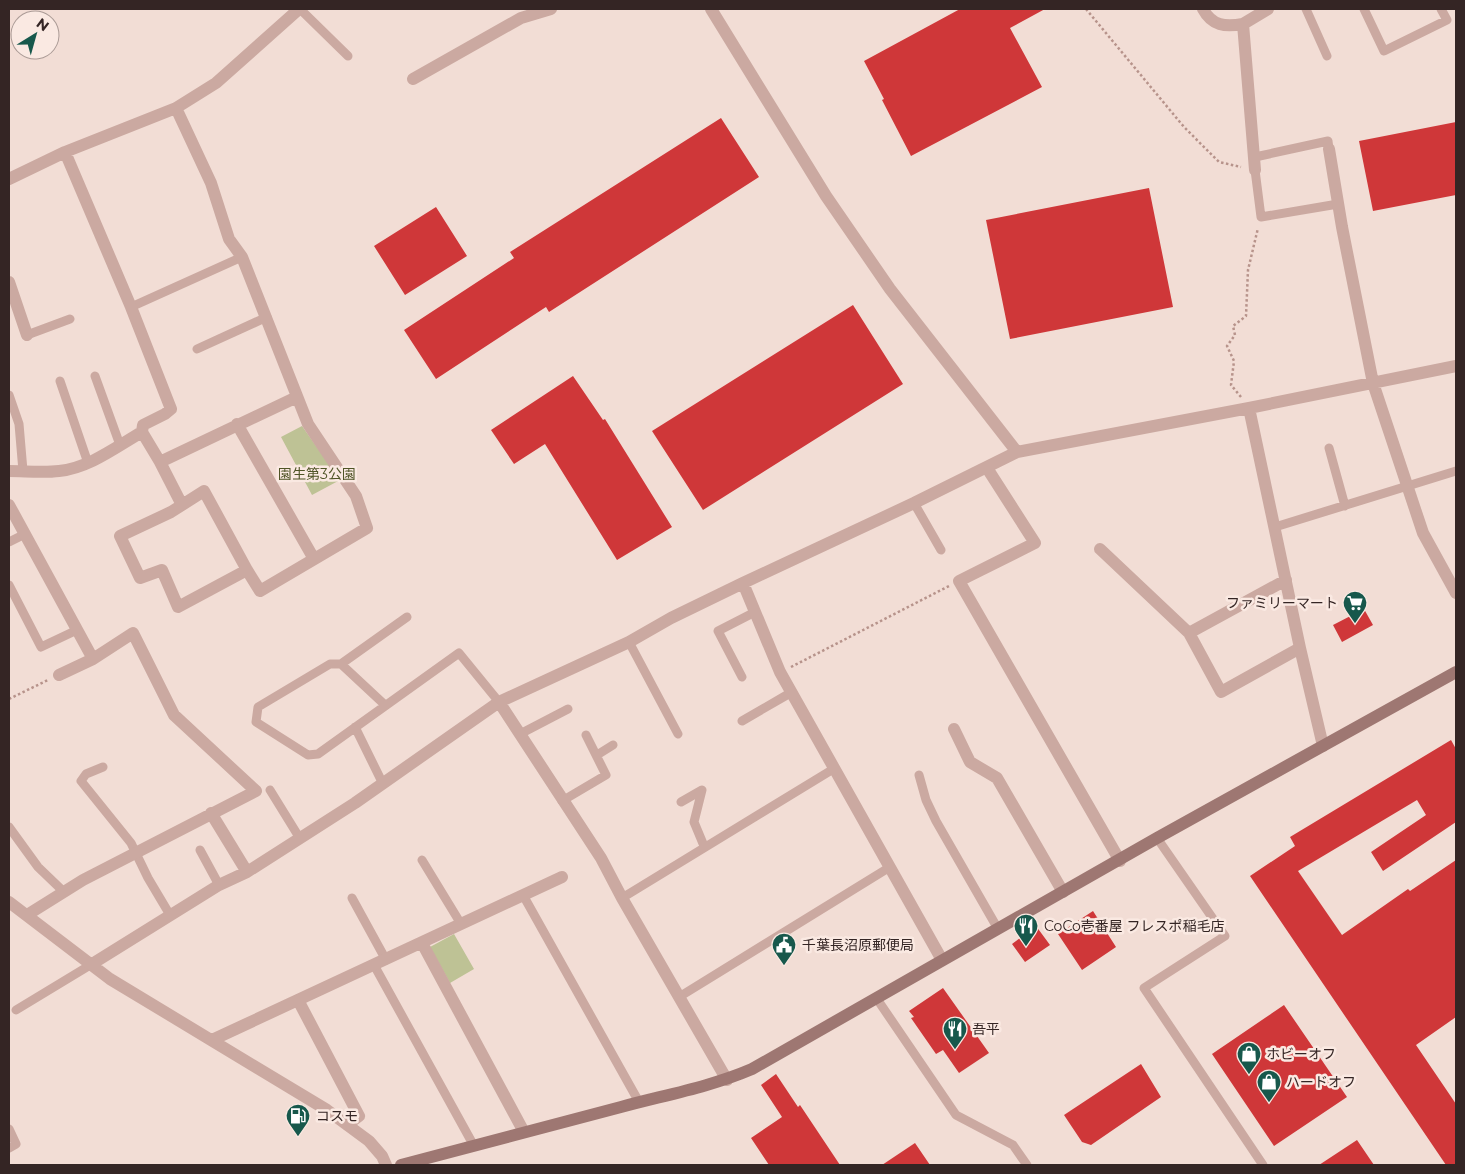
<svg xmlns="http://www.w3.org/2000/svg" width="1465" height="1174" viewBox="0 0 1465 1174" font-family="Montserrat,'Noto Sans JP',sans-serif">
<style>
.green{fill:#bec295}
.building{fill:#cf3739}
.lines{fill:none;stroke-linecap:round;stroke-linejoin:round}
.path{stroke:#b7938b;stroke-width:2.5;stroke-dasharray:2.5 2.5;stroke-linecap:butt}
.lane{stroke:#cba9a1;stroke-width:9}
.street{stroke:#cba9a1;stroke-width:12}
.secondary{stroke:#9e7772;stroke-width:12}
.labels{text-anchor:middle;stroke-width:5;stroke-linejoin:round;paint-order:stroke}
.park-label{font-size:14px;fill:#4f5426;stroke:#fae9e2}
.poi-label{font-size:14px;fill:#342524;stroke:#fae9e2;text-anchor:start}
</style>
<rect width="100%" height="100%" fill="#f2ddd5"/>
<path class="green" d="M302,426L340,480L312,495L281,437Z
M454,934L474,969L450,983L430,947Z"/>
<path class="building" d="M960,9H1045L1010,28L1042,87L911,156L882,100L884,99L864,61Z
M721,118L759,177L549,312L546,307L436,379L404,330L514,258L510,252Z
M1456,122V195L1373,211L1359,141Z
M1149,188L1173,307L1010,339L986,220Z
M436,207L467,256L405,295L374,246Z
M853,305L903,384L703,510L652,431Z
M573,376L603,420L605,419L672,527L617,560L545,444L514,464L491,430Z
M1364,609L1373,625L1342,642L1333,625Z
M1451,740L1456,749V822L1383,871L1371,852L1426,815L1417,800L1298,871L1342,935L1408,889L1410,891L1456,860V1017L1416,1045L1456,1104V1165H1446L1250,876L1295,846L1290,837Z
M1093,911L1116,947L1082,970L1058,934Z
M1036,926L1050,945L1025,962L1012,944Z
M943,988L989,1053L959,1073L943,1050L936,1054L911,1018L914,1017L909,1011Z
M1284,1005L1347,1097L1274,1146L1212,1054Z
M1141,1064L1161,1097L1091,1145L1082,1142L1064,1115Z
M776,1074L798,1107L800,1105L840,1165H769L751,1138L782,1117L761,1085Z
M1357,1140L1374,1165H1319Z
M915,1143L930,1165H882Z"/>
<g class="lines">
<path class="path" d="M1086,9L1184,127L1219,162L1241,167
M1241,397L1231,385L1234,361L1227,346L1235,335L1233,326L1246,316L1248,270L1258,228
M791,667L949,586
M9,699L48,680"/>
<path class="lane" d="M300,9L348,56
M1306,9L1327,56
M1364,9L1384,51L1447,20L1441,9
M1255,157L1328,141L1329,149
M1255,170L1261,217L1338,204
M131,307L242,257
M27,335L70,319
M197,349L267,317
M95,376L120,445
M60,381L88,463
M9,395L19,424L23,471
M1329,448L1345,506
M914,503L941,550
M1275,527L1456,471
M9,542L25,534
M9,585L41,647L77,630
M407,617L341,664H330L258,707L256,722L308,755L318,754L459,653L499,702
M629,642L678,734
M341,664L385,705
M742,677L718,631L755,612
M742,721L792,692
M355,727L383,784
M520,734L568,709
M597,755L613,745
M103,767L86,774L81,781L131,843L148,878L170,915
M919,775L926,800L936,821L998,929
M270,790L299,837
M562,801L606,775L586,735
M681,802L702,790L694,822L704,846
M9,827L38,867L64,892
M1157,838L1225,936L1144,988L1263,1165
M200,850L219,885
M422,860L461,924
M523,895L639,1102
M352,898L386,960
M622,898L835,768
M374,965L474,1146
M679,997L890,867
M877,999L956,1115L1013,1145L1027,1165
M16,1010L92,964
M9,1129L16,1144L9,1148"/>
<path class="street" d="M711,9L826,196L890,289L1017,452
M1203,9C1212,26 1225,27 1243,24
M413,79L521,18L551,9
M176,108L211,183L229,239L242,257L308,424L356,496L367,528L260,591L247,570L204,491L171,512L120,536L140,578L162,570L178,607L247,570
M1329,149L1342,227L1373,383L1423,533L1456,593
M65,152L131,307L171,409L165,414L143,425L142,432L160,462L182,505
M1255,170L1243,24L1268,9
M9,179L65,152L176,108L216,83L299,9
M9,282L27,335
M1249,408L1300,648L1323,746
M237,424L314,559
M160,462L297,397
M987,468L1035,543L959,581L1120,861
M9,471C25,471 43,473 59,471C89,468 116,447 142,432
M9,505L93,659
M1100,549L1189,633L1221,692L1300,648
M743,583L780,672L942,960
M1189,633L1286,580
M499,702L601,858L622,898L727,1080
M954,729L970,762L997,778L1063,892
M211,813L247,872
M9,902L110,979L327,1110L369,1141L382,1156L386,1165
M27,915L83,880L256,791L174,715L133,633L93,659L59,675
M422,943L524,1132
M92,964L219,885L247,872L355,803L499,702L629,642L671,618L743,583L914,503L1017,452L1249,408L1456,366
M298,1000L359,1116L347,1125
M212,1040L562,877"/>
<path class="secondary" d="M401,1165C474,1146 548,1126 621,1107C665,1095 710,1087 752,1069L1157,838L1456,672"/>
</g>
<defs>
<symbol id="supermarket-pin" viewBox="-11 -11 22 30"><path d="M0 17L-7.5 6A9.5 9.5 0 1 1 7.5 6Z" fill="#17584c" stroke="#fae9e2"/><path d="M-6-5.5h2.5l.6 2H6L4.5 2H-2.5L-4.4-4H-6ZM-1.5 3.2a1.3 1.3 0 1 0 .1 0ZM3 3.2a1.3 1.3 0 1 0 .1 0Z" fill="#fff"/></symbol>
<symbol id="restaurant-pin" viewBox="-11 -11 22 30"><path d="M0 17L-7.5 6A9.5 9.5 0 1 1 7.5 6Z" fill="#17584c" stroke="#fae9e2"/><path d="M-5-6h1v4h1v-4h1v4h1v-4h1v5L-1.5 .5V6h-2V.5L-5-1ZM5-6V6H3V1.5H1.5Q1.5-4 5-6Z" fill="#fff"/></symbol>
<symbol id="civic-pin" viewBox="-11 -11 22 30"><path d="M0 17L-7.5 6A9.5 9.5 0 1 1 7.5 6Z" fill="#17584c" stroke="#fae9e2"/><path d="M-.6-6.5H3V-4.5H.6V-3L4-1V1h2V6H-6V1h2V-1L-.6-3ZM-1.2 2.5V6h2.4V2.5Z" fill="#fff"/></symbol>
<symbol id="shop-pin" viewBox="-11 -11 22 30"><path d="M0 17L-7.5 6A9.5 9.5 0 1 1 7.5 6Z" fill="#17584c" stroke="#fae9e2"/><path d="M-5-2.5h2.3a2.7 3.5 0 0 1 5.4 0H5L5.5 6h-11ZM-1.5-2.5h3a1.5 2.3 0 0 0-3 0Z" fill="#fff"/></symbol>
<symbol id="fuel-pin" viewBox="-11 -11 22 30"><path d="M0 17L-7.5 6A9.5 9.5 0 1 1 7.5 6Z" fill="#17584c" stroke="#fae9e2"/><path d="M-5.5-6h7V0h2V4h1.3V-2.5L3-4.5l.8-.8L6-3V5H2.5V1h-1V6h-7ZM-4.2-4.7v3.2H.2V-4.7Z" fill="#fff"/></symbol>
</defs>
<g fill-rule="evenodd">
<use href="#supermarket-pin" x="1341" y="589" width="28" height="38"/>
<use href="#restaurant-pin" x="1012" y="912" width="28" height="38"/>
<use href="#civic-pin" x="770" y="931" width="28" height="38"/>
<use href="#restaurant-pin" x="941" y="1015" width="28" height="38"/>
<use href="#shop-pin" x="1235" y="1040" width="28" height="38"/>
<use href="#shop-pin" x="1255" y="1068" width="28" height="38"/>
<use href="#fuel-pin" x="284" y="1102" width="28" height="38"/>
</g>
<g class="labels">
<g class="park-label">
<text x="317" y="479">園生第3公園</text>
</g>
<g class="poi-label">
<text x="1338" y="608" text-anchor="end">ファミリーマート</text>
<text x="1044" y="931">CoCo壱番屋 フレスポ稲毛店</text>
<text x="802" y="950">千葉長沼原郵便局</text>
<text x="972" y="1034">吾平</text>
<text x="1266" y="1059">ホビーオフ</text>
<text x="1286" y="1087">ハードオフ</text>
<text x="316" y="1121">コスモ</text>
</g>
</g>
<rect width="1465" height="1174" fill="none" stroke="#342524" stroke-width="20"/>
<g transform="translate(35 35) rotate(37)"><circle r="24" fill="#fae9e2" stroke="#ab9b96"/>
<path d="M0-4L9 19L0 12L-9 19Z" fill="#17584c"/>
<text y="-8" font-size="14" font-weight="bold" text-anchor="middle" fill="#342524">N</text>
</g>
</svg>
